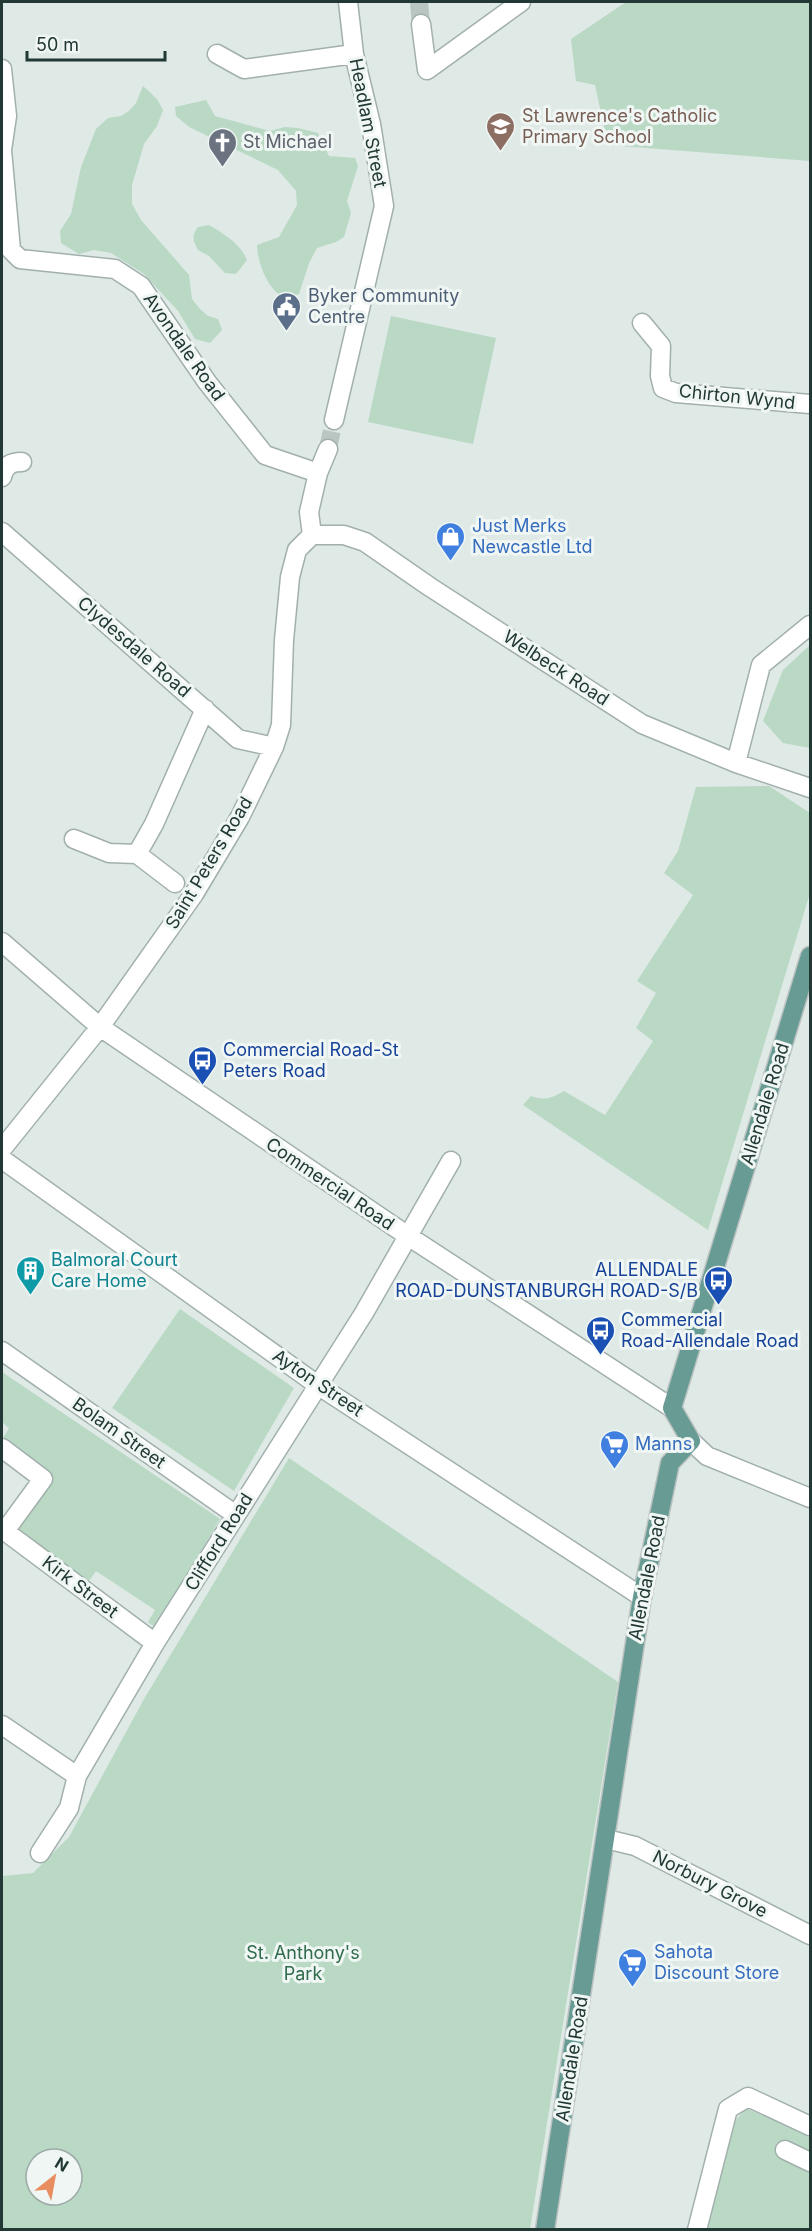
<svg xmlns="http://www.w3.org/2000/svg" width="812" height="2231" viewBox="0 0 812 2231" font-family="Inter,sans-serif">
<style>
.green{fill:#b9d9c5;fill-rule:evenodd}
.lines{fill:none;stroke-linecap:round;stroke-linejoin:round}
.minor-tunnel{stroke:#b9c6c2;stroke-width:18;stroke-dasharray:18 9;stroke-linecap:butt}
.minor-casing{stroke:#a2b0ad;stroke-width:21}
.major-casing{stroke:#bcc3c2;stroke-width:21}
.minor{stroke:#fff;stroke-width:18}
.major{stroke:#679b93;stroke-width:18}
.labels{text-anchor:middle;stroke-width:6;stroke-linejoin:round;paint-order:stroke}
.education-label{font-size:18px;fill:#785e54;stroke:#eff6f3;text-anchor:start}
.street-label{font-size:18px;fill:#213834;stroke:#eff6f3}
.worship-label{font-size:18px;fill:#5b616d;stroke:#eff6f3;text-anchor:start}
.service-label{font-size:18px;fill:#4e5e75;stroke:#eff6f3;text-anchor:start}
.shop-label{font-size:18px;fill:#366cbe;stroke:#eff6f3;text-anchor:start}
.transit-label{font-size:18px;fill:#164399;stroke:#eff6f3;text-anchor:start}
.culture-label{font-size:18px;fill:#0d838f;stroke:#eff6f3;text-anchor:start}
.park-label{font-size:18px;fill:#2f6b4c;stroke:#eff6f3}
</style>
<rect width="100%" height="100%" fill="#dfe9e6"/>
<path class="green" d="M626,2H810V161L608,145L595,85L576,81L571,39Z
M143,86L157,99L163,110L157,126L144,144L132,185V204L141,220L189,275L192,299L199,308L208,316L218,319L222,330L210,343L195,339L178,311L144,274L111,253L94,250L79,254L61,243L60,231L71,214L81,167L96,129L108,118L121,116L129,111L136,103Z
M206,100L215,116L270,131L285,127L298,128L318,133L329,156L355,158L358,166L347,201L351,213L344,237L336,242L317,248L309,263L299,294L284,298C267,288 258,265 257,245L279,237L297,205L296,191L278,170L189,127L176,116L175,107Z
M209,225C224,234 240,243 247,260L236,274L225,273L209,256L198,250C193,240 191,236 198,227Z
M391,316L496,338L473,444L368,422Z
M810,645V748L783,743L763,721L783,670Z
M769,786L810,813V893L708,1230L523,1105L531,1096C545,1101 552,1098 564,1091L605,1115L653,1041L636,1028L656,993L637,981L693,895L664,873L678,851L696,787Z
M180,1309L294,1388L234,1491L112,1408Z
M2,1372L220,1519L156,1628L148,1622L155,1610L96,1571L89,1581L13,1527L48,1476L2,1440L9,1428L2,1422Z
M289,1458L618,1682L530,2229H2V1876L33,1873L69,1837L144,1699ZM36,2159H72V2195H36Z
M746,2108L810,2136V2229L706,2230L735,2121Z"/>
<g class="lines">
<path class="minor-tunnel" d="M419,2L421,24
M328,449L334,420"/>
<defs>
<path id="minor" d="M421,24L427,70L521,2
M217,54L244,69L354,54
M2,69L7,116L2,150L11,250L20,259L115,269L141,286L207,382L265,455L318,473
M642,323L661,346L660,376L663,388L676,393L810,404
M334,420L384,206L371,124L354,54L348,2
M2,477C5,465 11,462 22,462
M2,532L238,739L274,747
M312,535H344L365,542L430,587L642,724L736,763L810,788
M312,535L309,512L318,473L328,449
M736,763L761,665L810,625
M74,839L109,853L137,854L175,883
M137,854L154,824L205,709
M2,942L100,1027L408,1236L672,1408
M2,1149L100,1027L194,894L240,817L274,747L281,725L284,640L290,577L297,550L312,535
M2,1159L319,1386L642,1597
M2,1351L236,1515
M691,1441L707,1456L810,1498
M2,1448L43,1479L5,1531
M2,1529L155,1643
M2,1725L77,1776
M606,1839L635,1846L810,1935
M40,1853L69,1808L77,1776L155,1643L364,1313L451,1161
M785,2150L810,2162
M697,2230L728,2109L748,2097L810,2126"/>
<path id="major" d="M545,2230L642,1597L670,1463L691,1441L672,1408L810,956"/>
</defs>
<use href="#minor" class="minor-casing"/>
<use href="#major" class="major-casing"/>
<use href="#minor" class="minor"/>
<use href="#major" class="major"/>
</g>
<defs>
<symbol id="school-pin" viewBox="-11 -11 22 30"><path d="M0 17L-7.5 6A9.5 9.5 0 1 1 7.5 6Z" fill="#8d6e63" stroke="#eff6f3"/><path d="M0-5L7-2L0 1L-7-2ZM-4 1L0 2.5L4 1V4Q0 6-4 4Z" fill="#fff"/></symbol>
<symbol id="church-pin" viewBox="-11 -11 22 30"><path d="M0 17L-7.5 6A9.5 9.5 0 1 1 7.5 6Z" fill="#6b7280" stroke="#eff6f3"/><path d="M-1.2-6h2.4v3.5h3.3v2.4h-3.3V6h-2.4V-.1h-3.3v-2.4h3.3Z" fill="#fff"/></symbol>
<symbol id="civic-pin" viewBox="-11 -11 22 30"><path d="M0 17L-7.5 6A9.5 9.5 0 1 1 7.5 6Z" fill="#5c6f8a" stroke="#eff6f3"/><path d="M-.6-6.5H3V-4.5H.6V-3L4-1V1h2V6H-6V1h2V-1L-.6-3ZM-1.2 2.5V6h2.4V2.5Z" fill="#fff"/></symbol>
<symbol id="shop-pin" viewBox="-11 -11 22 30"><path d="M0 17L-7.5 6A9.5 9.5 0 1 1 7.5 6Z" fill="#3f7fe0" stroke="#eff6f3"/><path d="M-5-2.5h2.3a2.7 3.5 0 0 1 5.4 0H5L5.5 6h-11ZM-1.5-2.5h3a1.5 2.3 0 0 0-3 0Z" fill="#fff"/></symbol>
<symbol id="bus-pin" viewBox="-11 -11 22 30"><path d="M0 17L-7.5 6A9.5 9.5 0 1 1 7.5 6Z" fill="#1a4fb4" stroke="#eff6f3"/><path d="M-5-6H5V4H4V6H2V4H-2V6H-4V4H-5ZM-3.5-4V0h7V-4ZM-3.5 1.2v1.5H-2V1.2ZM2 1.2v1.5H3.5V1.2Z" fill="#fff"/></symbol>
<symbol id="building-pin" viewBox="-11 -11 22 30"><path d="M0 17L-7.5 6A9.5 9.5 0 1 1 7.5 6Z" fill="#0f9aa8" stroke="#eff6f3"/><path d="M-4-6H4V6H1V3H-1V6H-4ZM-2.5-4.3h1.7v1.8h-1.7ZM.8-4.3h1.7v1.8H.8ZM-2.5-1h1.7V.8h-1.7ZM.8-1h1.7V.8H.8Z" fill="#fff"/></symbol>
<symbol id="supermarket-pin" viewBox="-11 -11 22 30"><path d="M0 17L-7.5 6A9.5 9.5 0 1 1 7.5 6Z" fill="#3f7fe0" stroke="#eff6f3"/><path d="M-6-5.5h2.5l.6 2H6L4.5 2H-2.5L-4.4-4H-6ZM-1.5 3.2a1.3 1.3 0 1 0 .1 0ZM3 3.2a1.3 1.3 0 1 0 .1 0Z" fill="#fff"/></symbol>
</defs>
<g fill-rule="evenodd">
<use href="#school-pin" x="484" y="110" width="33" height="45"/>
<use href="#church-pin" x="206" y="126" width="33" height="45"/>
<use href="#civic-pin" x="270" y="290" width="33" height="45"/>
<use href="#shop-pin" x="434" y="520" width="33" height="45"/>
<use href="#bus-pin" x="186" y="1044" width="33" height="45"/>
<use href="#building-pin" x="14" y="1254" width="33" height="45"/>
<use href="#bus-pin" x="702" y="1264" width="33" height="45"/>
<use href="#bus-pin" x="584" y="1314" width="33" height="45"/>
<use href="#supermarket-pin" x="598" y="1428" width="33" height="45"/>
<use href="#supermarket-pin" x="616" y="1946" width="33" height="45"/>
</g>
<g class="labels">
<g class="education-label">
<text x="522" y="122">St Lawrence's Catholic<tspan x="522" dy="21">Primary School</tspan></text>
</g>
<g class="street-label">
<text transform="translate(368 123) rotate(79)" y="6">Headlam Street</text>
<text transform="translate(184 347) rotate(55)" y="6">Avondale Road</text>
<text transform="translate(737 397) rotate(6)" y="6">Chirton Wynd</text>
<text transform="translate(134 647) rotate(41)" y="6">Clydesdale Road</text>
<text transform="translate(556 668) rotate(33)" y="6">Welbeck Road</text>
<text transform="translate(209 863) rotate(-59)" y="6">Saint Peters Road</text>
<text transform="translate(765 1104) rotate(-73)" y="6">Allendale Road</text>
<text transform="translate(330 1184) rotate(34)" y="6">Commercial Road</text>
<text transform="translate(318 1383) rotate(34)" y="6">Ayton Street</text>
<text transform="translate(119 1433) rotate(35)" y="6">Bolam Street</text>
<text transform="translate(219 1542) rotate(-58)" y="6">Clifford Road</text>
<text transform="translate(647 1578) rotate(-79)" y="6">Allendale Road</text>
<text transform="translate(80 1587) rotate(37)" y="6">Kirk Street</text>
<text transform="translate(710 1884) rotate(27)" y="6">Norbury Grove</text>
<text transform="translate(572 2059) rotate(-81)" y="6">Allendale Road</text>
</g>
<g class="worship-label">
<text x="243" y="148">St Michael</text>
</g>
<g class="service-label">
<text x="308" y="302">Byker Community<tspan x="308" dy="21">Centre</tspan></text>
</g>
<g class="shop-label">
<text x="472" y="532">Just Merks<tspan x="472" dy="21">Newcastle Ltd</tspan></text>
<text x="635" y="1450">Manns</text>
<text x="654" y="1958">Sahota<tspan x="654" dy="21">Discount Store</tspan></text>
</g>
<g class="transit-label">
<text x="223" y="1056">Commercial Road-St<tspan x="223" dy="21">Peters Road</tspan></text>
<text x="698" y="1276" text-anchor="end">ALLENDALE<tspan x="698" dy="21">ROAD-DUNSTANBURGH ROAD-S/B</tspan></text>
<text x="621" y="1326">Commercial<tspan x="621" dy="21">Road-Allendale Road</tspan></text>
</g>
<g class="culture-label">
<text x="51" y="1266">Balmoral Court<tspan x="51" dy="21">Care Home</tspan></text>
</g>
<g class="park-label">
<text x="303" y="1959">St. Anthony's<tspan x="303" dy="21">Park</tspan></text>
</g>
</g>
<rect width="812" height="2231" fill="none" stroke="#213834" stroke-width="6"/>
<g transform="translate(54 2177) rotate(31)"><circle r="28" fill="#eff6f3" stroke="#9daaa7" stroke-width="1.5"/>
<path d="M0-4.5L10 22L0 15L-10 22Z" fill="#e78d5f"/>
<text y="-9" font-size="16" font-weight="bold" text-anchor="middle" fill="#213834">N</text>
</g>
<path d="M27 51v9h138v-9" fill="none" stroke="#213834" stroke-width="3"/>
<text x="36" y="51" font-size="18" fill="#213834" stroke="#eff6f3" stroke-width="4.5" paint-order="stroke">50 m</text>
</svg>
